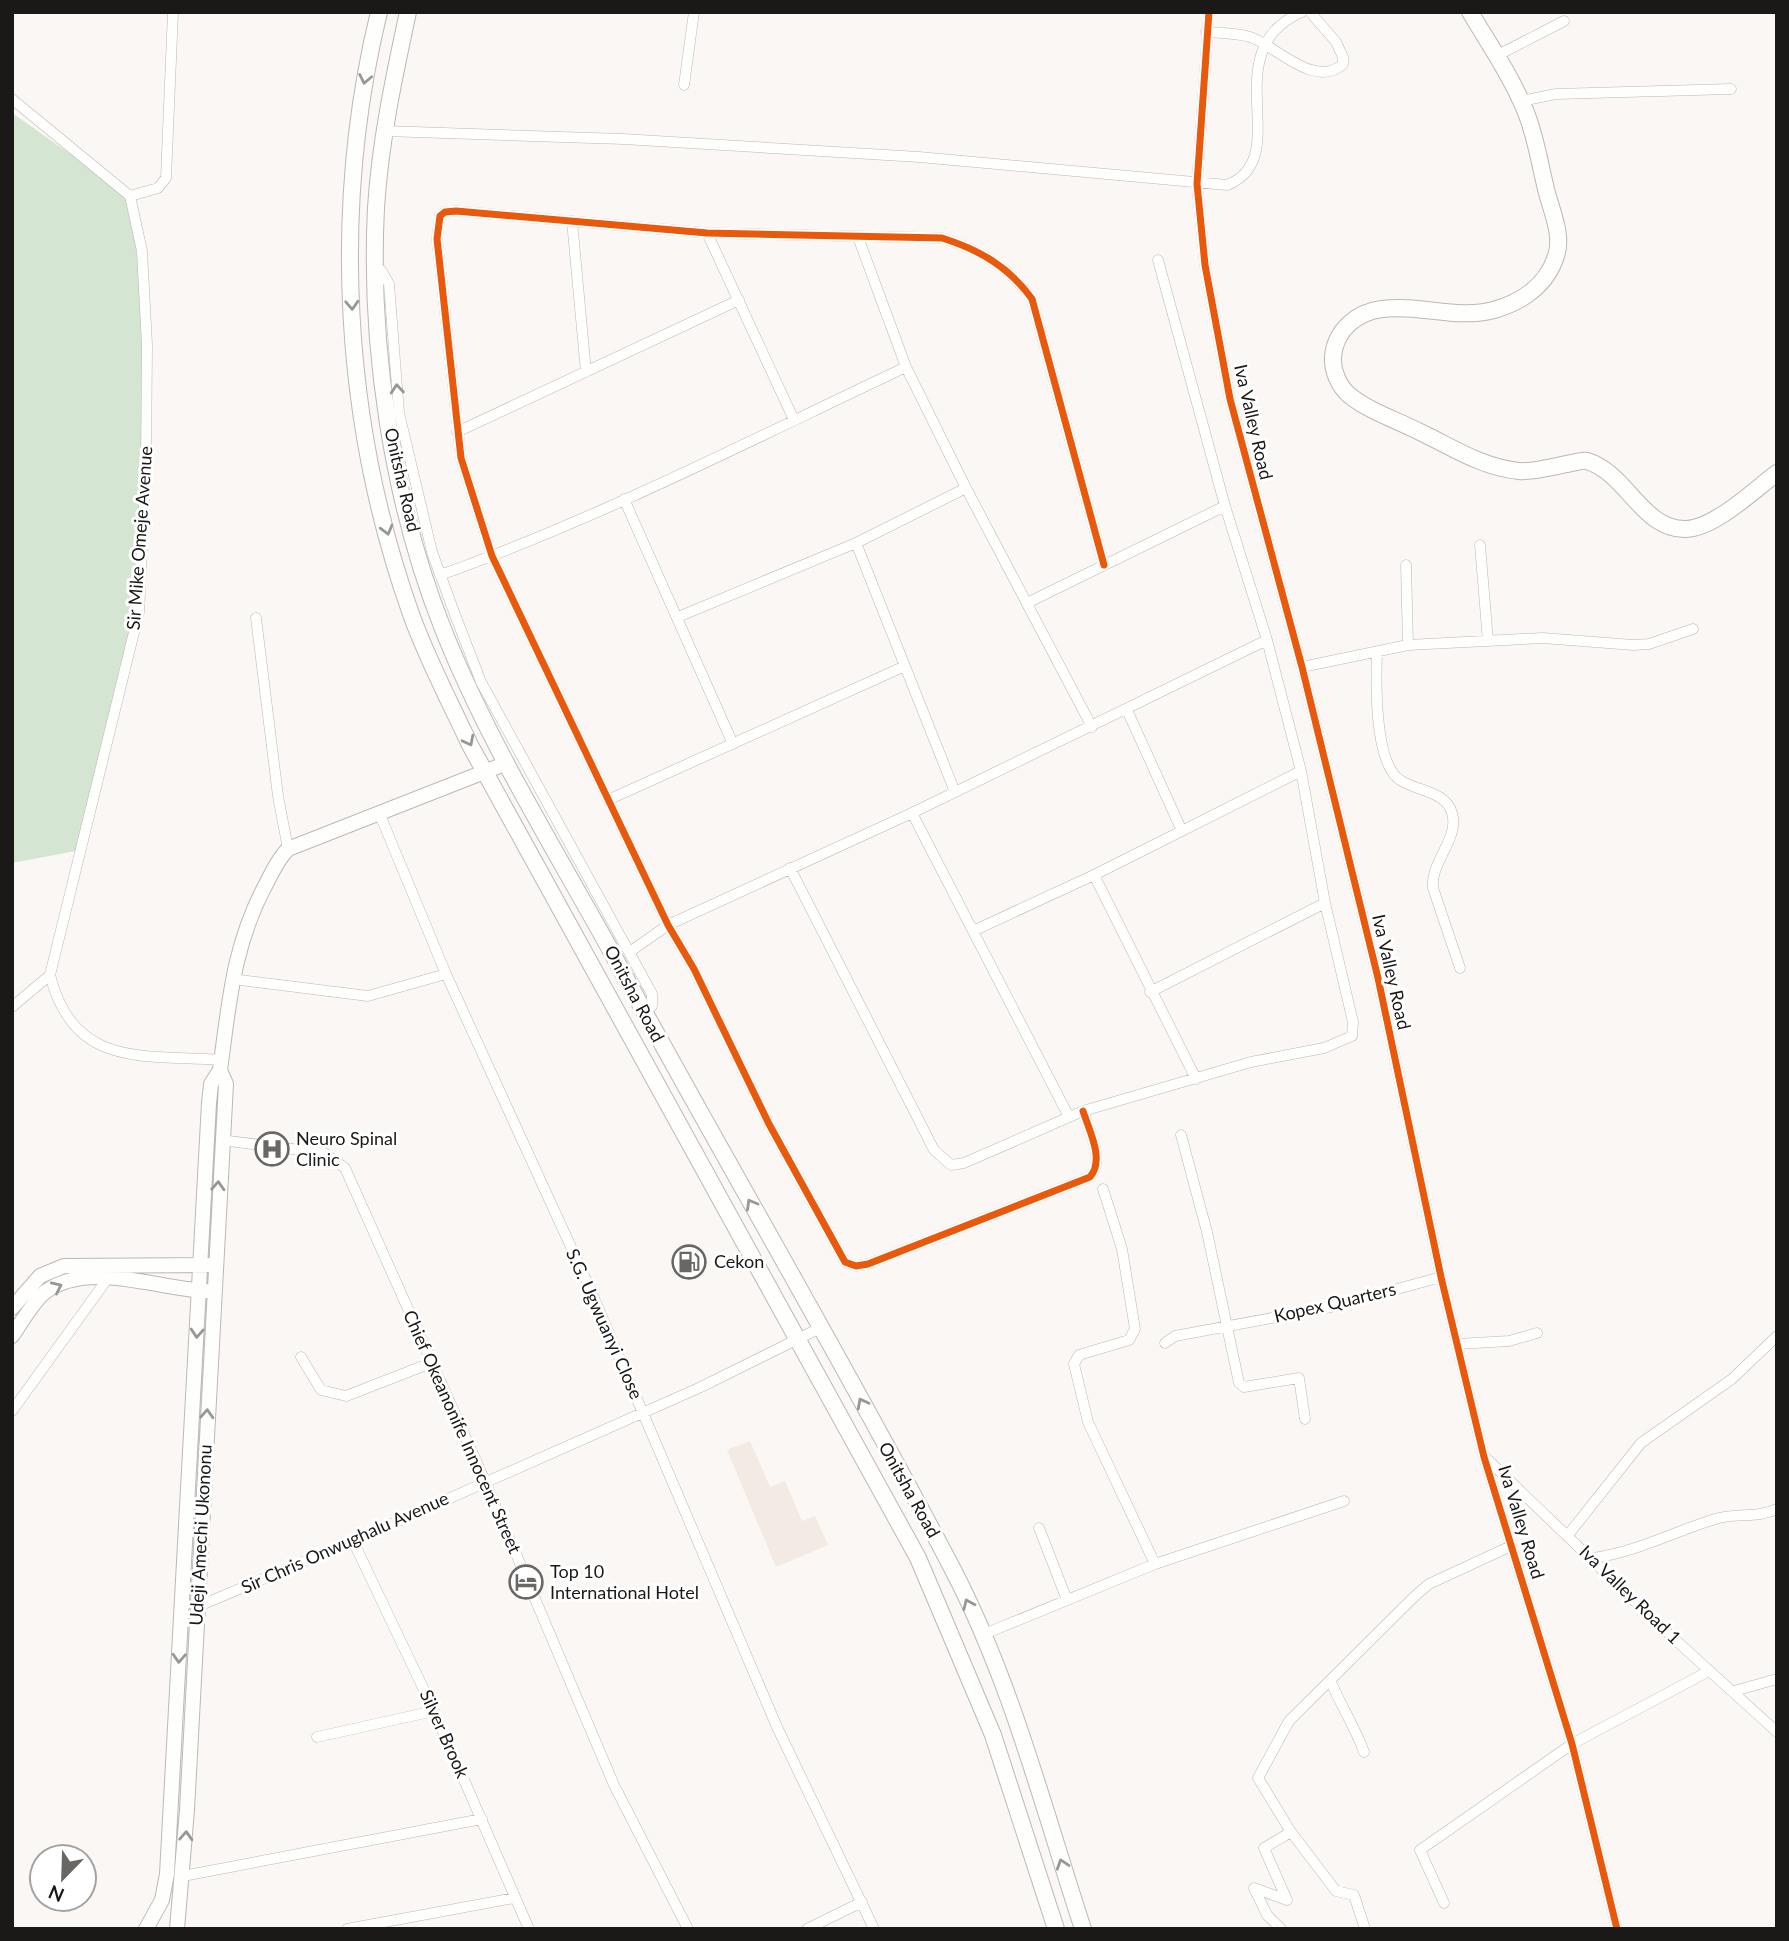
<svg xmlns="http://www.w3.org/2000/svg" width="1789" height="1941" viewBox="0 0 1789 1941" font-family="Lato,sans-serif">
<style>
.built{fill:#f2eae3}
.green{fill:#d4e5d1}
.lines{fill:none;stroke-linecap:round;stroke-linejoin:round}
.street-casing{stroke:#bbb8b6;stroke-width:11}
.secondary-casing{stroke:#bbb8b6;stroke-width:16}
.primary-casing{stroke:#bbb8b6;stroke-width:18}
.street{stroke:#fefefd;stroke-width:10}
.secondary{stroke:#fefefd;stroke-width:14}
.primary{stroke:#fefefd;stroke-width:16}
.cycleway-casing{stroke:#fff;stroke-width:11}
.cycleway{stroke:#e8590c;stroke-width:7}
.oneway{stroke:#989796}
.labels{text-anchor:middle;stroke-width:6;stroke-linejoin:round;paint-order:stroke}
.street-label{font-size:18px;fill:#1b1917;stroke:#fff}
.poi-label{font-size:18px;fill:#1b1917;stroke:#fff;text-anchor:start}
</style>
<rect width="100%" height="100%" fill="#faf7f4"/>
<path class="built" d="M750,1441L770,1487L785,1481L802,1521L815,1516L828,1545L776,1567L727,1450Z"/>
<path class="green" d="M12,113L130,196L147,345L139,612L81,850L12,863Z"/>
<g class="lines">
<defs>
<path id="street" d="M1209,12L1197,184L1205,265L1230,399L1302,667L1378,978L1441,1277L1484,1457L1572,1744L1617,1929
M1206,32C1220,33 1236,33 1250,37C1275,45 1315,90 1343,64V57L1336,42L1310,12
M1496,56L1564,21
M684,85L694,12
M12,99L130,196L142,251L147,345L146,468L139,612L50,975L12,1007
M1521,101L1556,94L1731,89
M385,131L623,139L919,157L1227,185C1297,158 1212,51 1302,12
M130,196L158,188L166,178L173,12
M572,221L586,372
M707,233L794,420
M858,237L906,367L966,488L1092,727
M374,266L381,270L389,284L399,413L432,552L454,612L481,682L652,994V1006L643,1012
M457,432L739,300
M624,499L733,744
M856,543L955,792
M1480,545L1488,641
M1406,565L1408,645
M440,575C600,518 753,439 906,367
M1027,603L1225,506
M678,617L856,543L966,488
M256,618L278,796L288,849
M1377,652C1376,679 1374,763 1400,780C1416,791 1446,791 1452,813C1460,838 1430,862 1433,888L1460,968
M1302,667L1408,645L1543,638L1633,645L1649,644L1693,629
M1127,710L1182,831
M610,799L905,666
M912,813L1069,1117
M380,815L446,974L587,1282L777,1727L874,1929
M790,868L934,1150L951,1165L964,1163L1083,1111L1251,1062L1324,1048L1352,1036L1353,1022L1325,903L1301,771L1267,640L1225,506L1158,260
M1094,875L1196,1079
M973,931L1094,875L1301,771
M631,951L668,925L912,813L1267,640
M50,975C74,1069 143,1054 221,1060
M232,979L368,996L446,974
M1150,992L1325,903
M1083,1111C1089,1130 1105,1160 1090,1177L868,1264L856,1266L845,1262L769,1124L694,969L668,925L492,556L461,458L437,239L440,216L445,212L456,211L707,233L942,238C980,250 1009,267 1032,299L1104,565
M1181,1135L1207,1232L1239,1383L1244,1387L1299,1378L1305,1419
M221,1140L324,1153L345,1168L485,1481L614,1785L688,1929
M1103,1189L1122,1249L1135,1329L1129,1340L1079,1355L1074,1364L1088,1422L1155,1564
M1165,1343L1175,1336L1331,1307L1441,1277
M1457,1344L1509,1341L1537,1333
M301,1357L321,1390L346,1396L431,1363
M12,1411L108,1278
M1485,1457L1670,1635L1777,1732
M1039,1528L1067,1600
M1568,1535L1641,1443L1732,1379L1777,1336
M353,1541L434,1711L529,1929
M1593,1558C1636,1552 1671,1533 1712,1520C1734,1512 1756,1519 1777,1509
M199,1606L353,1541L701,1387L822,1327
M982,1635L1155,1564L1344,1501
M1331,1682C1341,1706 1355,1727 1364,1752
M1734,1691L1777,1679
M317,1737L434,1711
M1291,1832L1336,1891L1354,1895L1365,1929
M183,1876L482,1819
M1444,1903L1420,1850L1572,1744L1709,1671
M347,1929L514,1898
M807,1929L862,1902
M1281,1929L1267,1915L1254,1888L1287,1900L1264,1848L1291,1832L1258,1778L1289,1721L1416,1595L1429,1584L1511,1546"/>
<path id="secondary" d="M12,1308L40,1276L64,1266L208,1265
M12,1336C22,1322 32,1303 45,1292C89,1260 157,1289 206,1291
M146,1929L162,1900L167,1874L209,1103L211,1084L220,1070C229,1004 233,946 265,886C272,873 277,860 288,849L507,763
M177,1929L187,1810L226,1084L220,1070"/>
<path id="primary" d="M379,12C331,209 343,423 411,614C427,659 450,702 470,745L918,1558L993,1735L1056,1929
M408,12C394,77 380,142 376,208C369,345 392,501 443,629C489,745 557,852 617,962C727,1164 844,1362 951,1566C1011,1680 1043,1807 1083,1929
M1470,12C1489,44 1511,76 1525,110C1536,136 1540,166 1547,193C1552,212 1563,236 1556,256C1547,285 1522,302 1494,310C1457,320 1420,304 1382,309C1357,312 1335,330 1333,357C1332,371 1339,386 1349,395C1370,412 1397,420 1420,432C1454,448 1481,467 1519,471C1538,473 1580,459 1587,461C1627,473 1642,530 1686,529C1715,528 1754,490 1777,473"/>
</defs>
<use href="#street" class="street-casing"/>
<use href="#secondary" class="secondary-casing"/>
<use href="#primary" class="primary-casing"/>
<use href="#street" class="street"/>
<use href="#secondary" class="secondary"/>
<use href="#primary" class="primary"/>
<defs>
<path id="cycleway" d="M1209,12L1197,184L1205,265L1230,399L1302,667L1378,978L1441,1277L1484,1457L1572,1744L1617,1929
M1083,1111C1089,1130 1105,1160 1090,1177L868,1264L856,1266L845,1262L769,1124L694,969L668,925L492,556L461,458L437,239L440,216L445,212L456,211L707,233L942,238C980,250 1009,267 1032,299L1104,565"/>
</defs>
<use href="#cycleway" class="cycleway-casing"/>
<use href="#cycleway" class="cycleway"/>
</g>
<defs><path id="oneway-chevron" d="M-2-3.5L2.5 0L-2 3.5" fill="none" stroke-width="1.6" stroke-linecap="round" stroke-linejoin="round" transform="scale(1.75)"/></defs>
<g class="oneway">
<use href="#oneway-chevron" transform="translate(365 79) rotate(101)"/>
<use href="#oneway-chevron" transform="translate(352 305) rotate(87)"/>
<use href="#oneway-chevron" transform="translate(397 389) rotate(-95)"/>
<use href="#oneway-chevron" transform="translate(387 530) rotate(75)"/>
<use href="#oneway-chevron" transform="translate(469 741) rotate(63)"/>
<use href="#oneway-chevron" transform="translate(218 1186) rotate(-87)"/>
<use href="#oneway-chevron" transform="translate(751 1204) rotate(-120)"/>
<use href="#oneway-chevron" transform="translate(57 1287) rotate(-25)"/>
<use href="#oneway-chevron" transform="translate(197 1333) rotate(94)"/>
<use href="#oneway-chevron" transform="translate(862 1403) rotate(-118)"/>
<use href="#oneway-chevron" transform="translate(207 1414) rotate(-87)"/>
<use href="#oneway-chevron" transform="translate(968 1604) rotate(-114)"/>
<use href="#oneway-chevron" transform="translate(179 1658) rotate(93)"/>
<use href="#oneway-chevron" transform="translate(186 1836) rotate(-87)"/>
<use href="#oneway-chevron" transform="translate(1062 1864) rotate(-108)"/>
</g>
<defs>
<symbol id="hospital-ring" viewBox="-11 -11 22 22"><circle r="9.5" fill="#fff" stroke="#696764" stroke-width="1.5"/><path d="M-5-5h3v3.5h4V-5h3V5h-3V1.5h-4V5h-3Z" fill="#696764"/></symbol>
<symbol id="fuel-ring" viewBox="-11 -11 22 22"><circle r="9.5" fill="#fff" stroke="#696764" stroke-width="1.5"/><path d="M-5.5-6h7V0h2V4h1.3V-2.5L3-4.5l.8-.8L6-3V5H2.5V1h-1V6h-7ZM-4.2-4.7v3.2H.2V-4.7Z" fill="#696764"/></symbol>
<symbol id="hotel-ring" viewBox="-11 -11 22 22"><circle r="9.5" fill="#fff" stroke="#696764" stroke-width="1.5"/><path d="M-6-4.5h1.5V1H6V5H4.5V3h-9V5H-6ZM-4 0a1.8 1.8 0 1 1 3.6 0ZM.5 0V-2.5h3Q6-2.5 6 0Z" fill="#696764"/></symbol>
</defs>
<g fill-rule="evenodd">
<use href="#hospital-ring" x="253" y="1130" width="38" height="38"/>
<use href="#fuel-ring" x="670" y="1243" width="38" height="38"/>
<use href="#hotel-ring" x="507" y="1563" width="38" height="38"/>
</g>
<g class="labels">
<g class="street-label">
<text transform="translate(1253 422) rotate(77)" y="6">Iva Valley Road</text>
<text transform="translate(402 480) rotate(77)" y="6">Onitsha Road</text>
<text transform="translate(140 538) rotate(-86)" y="6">Sir Mike Omeje Avenue</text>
<text transform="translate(1391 972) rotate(77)" y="6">Iva Valley Road</text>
<text transform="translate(634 994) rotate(62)" y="6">Onitsha Road</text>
<text transform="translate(1335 1303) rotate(-13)" y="6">Kopex Quarters</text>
<text transform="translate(604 1324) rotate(66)" y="6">S.G. Ugwuanyi Close</text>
<text transform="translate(462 1432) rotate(66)" y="6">Chief Okeanonife Innocent Street</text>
<text transform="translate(909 1490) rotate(61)" y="6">Onitsha Road</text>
<text transform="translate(1521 1522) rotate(73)" y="6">Iva Valley Road</text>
<text transform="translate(201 1535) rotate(-87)" y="6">Udeji Amechi Ukononu</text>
<text transform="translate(345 1543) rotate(-24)" y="6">Sir Chris Onwughalu Avenue</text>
<text transform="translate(1630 1595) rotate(44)" y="6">Iva Valley Road 1</text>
<text transform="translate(444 1734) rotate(66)" y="6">Silver Brook</text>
</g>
<g class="poi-label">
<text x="296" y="1145">Neuro Spinal<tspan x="296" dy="21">Clinic</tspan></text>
<text x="714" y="1268">Cekon</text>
<text x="550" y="1578">Top 10<tspan x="550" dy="21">International Hotel</tspan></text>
</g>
</g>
<rect width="1789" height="1941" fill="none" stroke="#1b1917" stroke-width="28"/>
<g transform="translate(63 1878) rotate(203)"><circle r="33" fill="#ffffff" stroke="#a4a3a2" stroke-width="2"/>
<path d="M0-5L12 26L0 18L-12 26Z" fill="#696764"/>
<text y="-10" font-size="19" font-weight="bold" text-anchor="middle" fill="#1b1917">N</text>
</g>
</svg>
